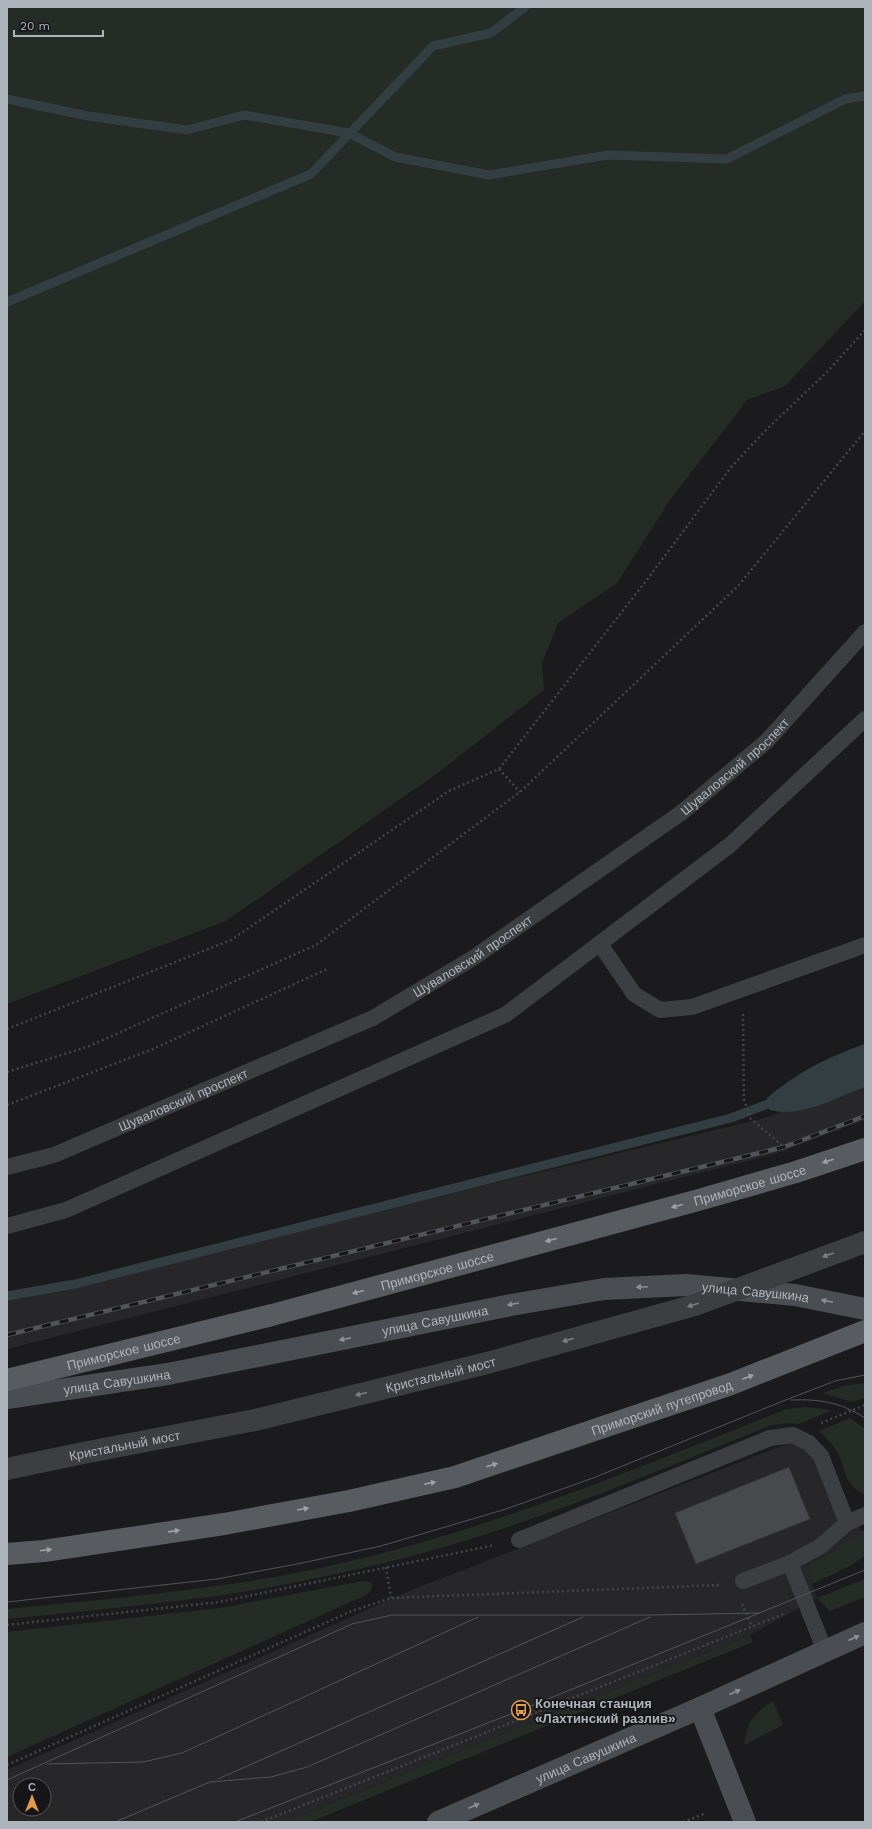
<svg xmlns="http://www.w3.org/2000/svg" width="872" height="1829" viewBox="0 0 872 1829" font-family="'Work Sans',sans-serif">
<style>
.built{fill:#27272a;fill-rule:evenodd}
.green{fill:#252c25}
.water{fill:#333e42}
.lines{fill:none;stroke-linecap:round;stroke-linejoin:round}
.stream{stroke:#333e42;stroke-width:9}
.building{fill:#48494d;stroke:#353538}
.path{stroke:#424548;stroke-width:2.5;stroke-dasharray:2 3;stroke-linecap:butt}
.lane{stroke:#3c3e41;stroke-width:16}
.secondary{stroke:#4a4d51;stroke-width:22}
.primary{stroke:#585b60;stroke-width:22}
.tram{stroke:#515458;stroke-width:1}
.rail-casing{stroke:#515458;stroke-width:4.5}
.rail{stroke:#161618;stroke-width:3;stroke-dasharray:9;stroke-linecap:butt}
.street-bridge{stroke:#3c3e41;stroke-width:22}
.oneway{fill:#9da2a9}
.oneway2{fill:#7b7f84}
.oneway3{fill:#8b9096}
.labels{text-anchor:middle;stroke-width:3.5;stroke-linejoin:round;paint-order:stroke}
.street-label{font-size:13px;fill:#aeb4bb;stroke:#161618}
.poi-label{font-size:13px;font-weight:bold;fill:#aeb4bb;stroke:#161618;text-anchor:start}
</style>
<rect width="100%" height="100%" fill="#1b1b1d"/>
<path class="built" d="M865,1081V1120L775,1154L7,1349V1300L765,1118Z
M807,1436L833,1468L861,1532L827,1555L808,1565L812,1584L817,1598L750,1635L284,1822H7V1770L409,1591ZM20,1785H44V1809H20Z"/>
<path class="green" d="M7,7H865V301L785,386L747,400L670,500L617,583L558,623L542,663L544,690L439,772L226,921L7,1004Z
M865,1383V1398L851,1402L823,1393L843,1386Z
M803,1407L832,1410L799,1424L786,1423L769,1426C643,1477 517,1531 384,1563C329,1576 272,1588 216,1596C147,1605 77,1612 7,1619V1609C77,1602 147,1596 216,1586C271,1579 330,1567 383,1553C521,1517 652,1462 784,1410Z
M850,1418L865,1429V1494C845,1486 846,1472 839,1455C834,1445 826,1438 819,1431Z
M865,1529V1556L848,1567L812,1584L808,1565L827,1555Z
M865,1579V1597L830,1611L817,1598Z
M363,1581H368L372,1584V1589L368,1594L7,1757V1632L220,1608Z
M750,1635L753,1642L310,1822H284Z
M773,1701L783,1725L744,1745C748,1721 753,1714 773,1701Z"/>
<path class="water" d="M865,1044V1087C835,1098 802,1118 770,1110L766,1104L767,1098C797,1073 827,1057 865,1044Z"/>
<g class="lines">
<path class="stream" d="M7,99L88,116L187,130L244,115L349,133L395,157L489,175L608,155L727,159L845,99L865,96
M7,302L311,174L433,46L491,33L525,7
M7,1296L75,1284L731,1118L776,1101"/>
</g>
<path class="building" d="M789,1467L810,1519L696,1564L675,1513Z"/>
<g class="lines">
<path class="path" d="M499,769L520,792
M743,1014L744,1099L750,1118L785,1148
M7,1029L231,940L449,791L499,769L646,581L732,466L767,429L827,372L865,330
M7,1072L87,1047L316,945L520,792L738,586L865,431
M7,1105L153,1049L327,969
M821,1423L865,1405
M386,1567L391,1598
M742,1604L752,1626
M7,1625L219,1602L495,1545
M7,1765L352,1611L391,1598L719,1585
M261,1822L786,1613
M683,1822L706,1813"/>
<g class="lane">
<path d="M600,944L634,994L660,1010L692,1007L865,945"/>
<path id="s1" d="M7,1167L54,1155L373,1018L473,958L681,813L767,741L865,632"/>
<path d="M7,1226L66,1210L505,1015L730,845L865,719"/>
<path d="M519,1540L770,1438L793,1435L809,1443L821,1456L847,1523"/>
<path d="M790,1563L825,1651"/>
<path d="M743,1581L790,1563L821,1546L847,1523L865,1515"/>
</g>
<g class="secondary">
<path id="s2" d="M7,1398L168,1374L511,1305L604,1289L686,1285L795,1295L865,1309"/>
<path d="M700,1708L745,1822"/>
<path id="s3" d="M438,1822L700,1708L865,1633"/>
</g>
<g class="primary">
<path id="s4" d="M7,1380L272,1315L695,1201L796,1172L865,1149"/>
<path id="s5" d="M7,1554L44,1551L224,1524L349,1501L455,1477L731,1384L865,1331"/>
</g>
<path class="tram" d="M791,1400C820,1399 840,1402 865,1418
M7,1602L217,1579L302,1563L381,1546L506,1509L593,1478L783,1401L835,1381L865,1375
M47,1764L143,1762L182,1753L478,1617
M218,1779L583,1617
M7,1780L352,1624L392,1615H653L759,1613
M115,1822L210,1782L271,1777L307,1767L650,1617
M235,1822L521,1710L865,1570"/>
<defs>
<path id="rail" d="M7,1335L784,1147L865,1116"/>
</defs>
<use href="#rail" class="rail-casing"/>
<use href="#rail" class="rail"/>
<path class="street-bridge" id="s6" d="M7,1469L78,1454L255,1420L491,1362L695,1305L865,1242"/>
</g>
<defs><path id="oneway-solid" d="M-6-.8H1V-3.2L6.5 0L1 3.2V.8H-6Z"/></defs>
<g class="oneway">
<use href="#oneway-solid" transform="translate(828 1161) rotate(162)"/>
<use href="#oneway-solid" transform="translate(677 1206) rotate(165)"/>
<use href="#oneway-solid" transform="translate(551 1240) rotate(165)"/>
<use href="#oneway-solid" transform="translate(358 1292) rotate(165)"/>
<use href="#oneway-solid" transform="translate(748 1377) rotate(-21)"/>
<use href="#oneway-solid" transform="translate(492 1465) rotate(-18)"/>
<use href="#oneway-solid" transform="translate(430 1483) rotate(-12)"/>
<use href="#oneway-solid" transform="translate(303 1509) rotate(-10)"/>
<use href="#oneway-solid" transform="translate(174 1531) rotate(-8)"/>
<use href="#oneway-solid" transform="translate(46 1550) rotate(-7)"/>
</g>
<g class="oneway2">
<use href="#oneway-solid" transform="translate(828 1255) rotate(160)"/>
<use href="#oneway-solid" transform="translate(693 1305) rotate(162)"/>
<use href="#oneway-solid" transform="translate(568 1340) rotate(164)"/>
<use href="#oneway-solid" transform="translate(361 1394) rotate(166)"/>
</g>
<g class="oneway3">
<use href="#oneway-solid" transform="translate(642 1287) rotate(177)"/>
<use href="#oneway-solid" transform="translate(827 1301) rotate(-168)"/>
<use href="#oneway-solid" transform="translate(513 1304) rotate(170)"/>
<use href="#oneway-solid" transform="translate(345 1339) rotate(169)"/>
<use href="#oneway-solid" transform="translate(854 1638) rotate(-24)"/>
<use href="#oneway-solid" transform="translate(735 1692) rotate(-24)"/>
<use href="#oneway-solid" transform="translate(474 1806) rotate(-23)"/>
</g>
<defs>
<symbol id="bus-ring" viewBox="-11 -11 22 22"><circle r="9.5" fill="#161618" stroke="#e39b4c" stroke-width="1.5"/><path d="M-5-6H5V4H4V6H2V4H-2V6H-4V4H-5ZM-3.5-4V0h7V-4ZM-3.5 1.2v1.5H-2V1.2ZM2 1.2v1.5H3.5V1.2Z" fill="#e39b4c"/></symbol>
</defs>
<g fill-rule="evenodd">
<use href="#bus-ring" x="510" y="1699" width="22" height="22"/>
</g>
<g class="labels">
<g class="street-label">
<text dy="5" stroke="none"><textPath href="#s1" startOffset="837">Шуваловский проспект</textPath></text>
<text dy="5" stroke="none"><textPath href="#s1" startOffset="513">Шуваловский проспект</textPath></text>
<text dy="5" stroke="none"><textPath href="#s1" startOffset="189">Шуваловский проспект</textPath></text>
<text dy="5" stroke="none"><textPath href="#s4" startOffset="768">Приморское шоссе</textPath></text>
<text dy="5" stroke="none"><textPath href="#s4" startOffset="444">Приморское шоссе</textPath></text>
<text dy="5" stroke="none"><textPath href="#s2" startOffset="759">улица Савушкина</textPath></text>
<text dy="5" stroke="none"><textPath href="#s2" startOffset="435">улица Савушкина</textPath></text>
<text dy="5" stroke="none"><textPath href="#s4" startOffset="120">Приморское шоссе</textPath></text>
<text dy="5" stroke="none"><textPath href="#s6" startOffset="444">Кристальный мост</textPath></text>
<text dy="5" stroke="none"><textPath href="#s2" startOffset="111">улица Савушкина</textPath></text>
<text dy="5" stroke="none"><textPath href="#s5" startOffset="673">Приморский путепровод</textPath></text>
<text dy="5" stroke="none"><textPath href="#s6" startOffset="120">Кристальный мост</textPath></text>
<text dy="5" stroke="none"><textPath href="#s3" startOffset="161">улица Савушкина</textPath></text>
</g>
<g class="poi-label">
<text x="535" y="1708">Конечная станция<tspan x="535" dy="15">«Лахтинский разлив»</tspan></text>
</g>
</g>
<rect width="872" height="1829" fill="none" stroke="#aeb4bb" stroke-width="16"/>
<g transform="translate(32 1797)"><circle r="19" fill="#161618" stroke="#535559"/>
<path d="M0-3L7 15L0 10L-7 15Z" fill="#e39b4c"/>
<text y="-6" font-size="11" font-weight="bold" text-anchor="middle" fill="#aeb4bb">С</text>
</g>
<path d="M14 30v6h89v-6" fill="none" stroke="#aeb4bb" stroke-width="2"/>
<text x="20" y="30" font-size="12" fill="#aeb4bb" stroke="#161618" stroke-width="3" paint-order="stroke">20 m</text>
</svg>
